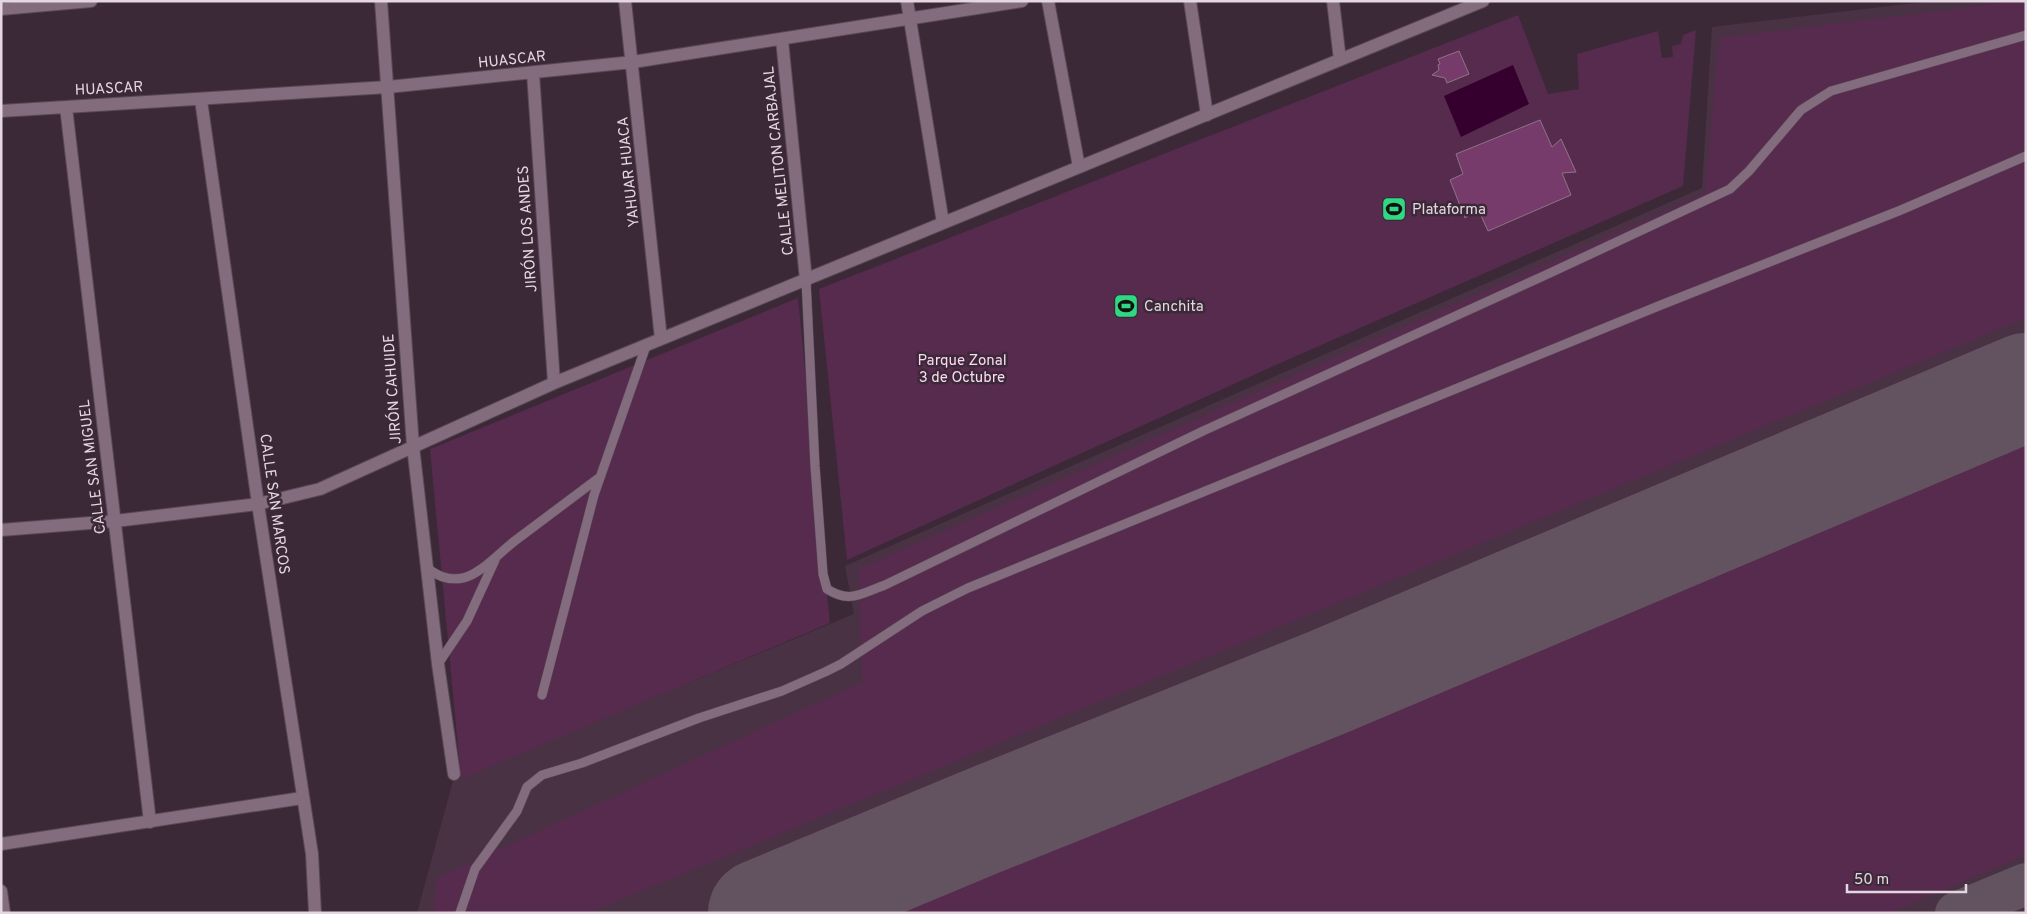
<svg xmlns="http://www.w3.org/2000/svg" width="2027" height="914" viewBox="0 0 2027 914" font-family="Overpass,sans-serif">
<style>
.built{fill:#4a3245}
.green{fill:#562b4d}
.water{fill:#35002d}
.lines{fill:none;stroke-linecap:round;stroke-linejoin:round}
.taxiway{stroke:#635260;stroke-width:42}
.runway{stroke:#635260;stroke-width:108}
.building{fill:#773b6b;stroke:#8c7586}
.lane-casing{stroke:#584855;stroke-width:10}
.street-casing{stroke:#584855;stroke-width:14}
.lane{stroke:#826c7d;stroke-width:9}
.street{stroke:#826c7d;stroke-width:12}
.labels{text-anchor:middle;stroke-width:5;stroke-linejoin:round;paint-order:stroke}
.street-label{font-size:15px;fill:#e4d7e1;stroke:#3c2938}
.poi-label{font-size:15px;fill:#e4d7e1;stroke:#3c2938;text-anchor:start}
.park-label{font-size:15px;fill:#fcd8f3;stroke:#3c2938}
</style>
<rect width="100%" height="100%" fill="#3c2938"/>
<path class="built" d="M1932,1H2026V913H417L453,781L854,614L845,566L1702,188L1712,27Z"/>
<path class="green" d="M2019,1H2026V318L589,913H433L437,878L862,682L859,569L1705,193L1719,38Z
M1518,15L1548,94L1579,89L1577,54L1658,31L1662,58L1673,57L1672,46L1681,44L1683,35L1696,30L1683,186L1269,368L847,560L819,289Z
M798,298L830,623L461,779L430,449Z
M2026,442V855L1889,913H900L1238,773Z"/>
<path class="water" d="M1513,65L1529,104L1461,137L1444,96Z"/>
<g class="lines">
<path class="taxiway" d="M1956,913L2026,884"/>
<path class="runway" d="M762,913L978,823L1326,683L2026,387"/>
</g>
<path class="building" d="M1459,51L1469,74L1447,83L1445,78L1432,75L1439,70L1438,65L1440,64L1438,59Z
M1540,120L1552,147L1561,139L1576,172L1562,173L1571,195L1488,231L1478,209L1465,218L1450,180L1463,174L1456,154Z"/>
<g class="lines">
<defs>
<path id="lane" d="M806,280L815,466L823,574L827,589C850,604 862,593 885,585L1203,431L1550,273L1730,189L1749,171L1801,110L1831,91L2026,35
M427,568C438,576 448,581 463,578C481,574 501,551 516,540C544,519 572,498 600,477
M438,664L467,621L495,560
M542,695L594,495L646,346
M460,913L475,869L517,811L527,787L542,775L582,763L699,718L782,691L825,672L841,664L922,611L968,588L1661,305L1901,210L2026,156"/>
<path id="street" d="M381,1L413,446L438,664L454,774
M625,1L661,339
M907,1L943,223
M1048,1L1079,167
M1190,1L1207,115
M1333,1L1340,60
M1,9L91,1
M782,40L806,280
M533,73L554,383
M201,100L258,504L312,854L315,913
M66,107L150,822
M1,111L388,87L633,62L1022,1
M1,530L115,521L258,504L320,489L554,383L1483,1
M1,844L302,798
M1,891L4,913"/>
</defs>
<use href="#lane" class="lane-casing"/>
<use href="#street" class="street-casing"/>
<use href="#lane" class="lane"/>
<use href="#street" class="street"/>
</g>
<defs>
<symbol id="stadium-square" viewBox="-11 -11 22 22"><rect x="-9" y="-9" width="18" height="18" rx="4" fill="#30d883" stroke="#3c2938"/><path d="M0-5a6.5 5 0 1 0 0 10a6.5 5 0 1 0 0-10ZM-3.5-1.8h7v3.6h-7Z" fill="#111"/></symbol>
</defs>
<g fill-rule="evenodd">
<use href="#stadium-square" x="1380" y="195" width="28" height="28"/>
<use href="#stadium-square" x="1112" y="292" width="28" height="28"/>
</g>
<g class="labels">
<g class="street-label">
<text transform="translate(512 59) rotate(-6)" y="5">HUASCAR</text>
<text transform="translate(109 88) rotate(-3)" y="5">HUASCAR</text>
<text transform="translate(778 161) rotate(-96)" y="5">CALLE MELITON CARBAJAL</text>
<text transform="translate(628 172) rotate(-96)" y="5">YAHUAR HUACA</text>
<text transform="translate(527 229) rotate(-94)" y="5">JIRÓN LOS ANDES</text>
<text transform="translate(392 389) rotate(-94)" y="5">JIRÓN CAHUIDE</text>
<text transform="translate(92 467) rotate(-97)" y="5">CALLE SAN MIGUEL</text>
<text transform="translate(275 504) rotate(82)" y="5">CALLE SAN MARCOS</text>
</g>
<g class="poi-label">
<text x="1412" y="214">Plataforma</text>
<text x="1144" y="311">Canchita</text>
</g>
<g class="park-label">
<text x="962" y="365">Parque Zonal<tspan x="962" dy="17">3 de Octubre</tspan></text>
</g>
</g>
<rect width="2027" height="914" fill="none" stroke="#e4d7e1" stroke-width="5"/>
<path d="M1847 884v8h119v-8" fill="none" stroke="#e4d7e1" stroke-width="2.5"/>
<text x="1854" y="884" font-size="15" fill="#e4d7e1" stroke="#3c2938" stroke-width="4" paint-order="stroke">50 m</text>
</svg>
